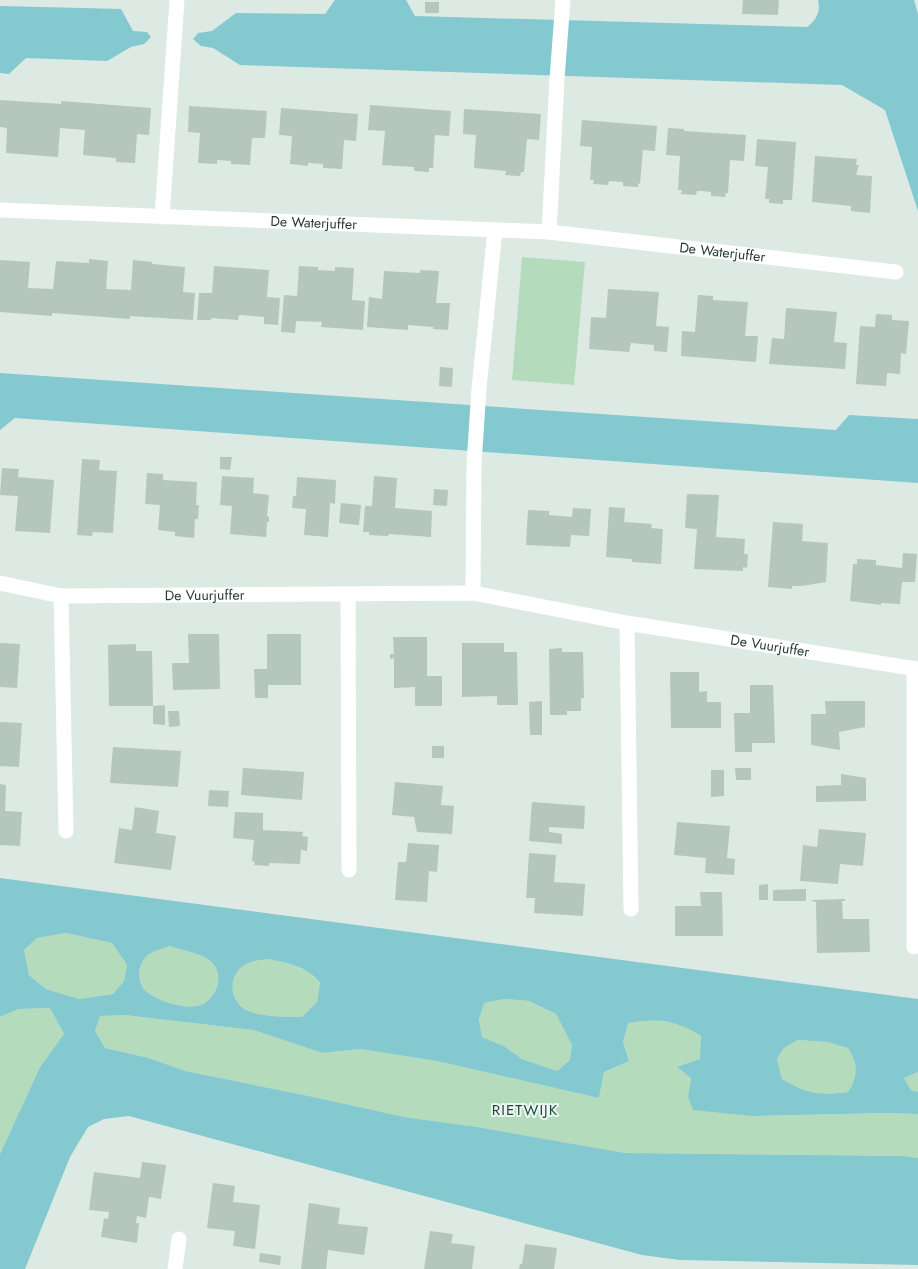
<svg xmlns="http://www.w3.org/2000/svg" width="918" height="1269" viewBox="0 0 918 1269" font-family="Jost,sans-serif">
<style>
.green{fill:#b5dbbd}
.water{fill:#84c9cf;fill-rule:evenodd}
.building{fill:#b5c6be}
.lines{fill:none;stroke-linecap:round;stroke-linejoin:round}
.minor{stroke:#fff;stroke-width:15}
.labels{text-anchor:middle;stroke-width:4;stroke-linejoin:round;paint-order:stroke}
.street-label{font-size:14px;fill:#1f382f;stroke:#edf6f1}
.neighbourhood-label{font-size:15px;letter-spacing:1px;fill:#1c493b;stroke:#edf6f1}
</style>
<rect width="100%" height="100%" fill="#dde9e3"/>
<path class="green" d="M522,257L585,262L574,385L512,380Z
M66,933L112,943L127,965L124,981L113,994L79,999L46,989L29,975L24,950L37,938Z
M169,946C181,950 195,952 206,958C224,968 221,992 205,1003C192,1012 159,1002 147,992C136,983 137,964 148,955C153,951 163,949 169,946Z
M269,959C289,964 307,966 320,984L317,1002L302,1017C286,1017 263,1017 248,1011C230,1003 227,978 243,966C250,961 260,960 269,959Z
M504,999L529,1001L556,1014L572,1045L570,1060L557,1071L522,1059L504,1046L482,1037L479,1020L484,1003Z
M50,1008L64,1034L40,1067L0,1154V1017L17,1009Z
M123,1015L253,1030L322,1053L360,1049L437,1061L599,1098L604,1072L629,1061L623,1042L628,1022L652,1020L681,1024L701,1036V1059L691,1078L688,1096L752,1116L888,1113L918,1114V1158L904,1156L625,1153L477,1127L404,1117L309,1096L185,1071L149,1058L105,1048L95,1031L100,1016Z
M798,1040L827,1042L848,1047C859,1065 859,1074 848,1092C818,1096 808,1095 782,1079L777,1060L784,1048Z
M918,1072V1092L911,1090L904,1078Z"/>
<path class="water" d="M335,0H406L415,16L807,27C816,20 821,12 818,0H914L918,14V211L885,110L842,85L240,65L213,48L201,46L193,39L198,33L212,31L236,13L325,14Z
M0,6L121,9L133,31L147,32L151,37L144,44L131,47L107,61L26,58L9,74L0,73Z
M0,373L836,430L849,415L918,419V483L15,418L0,430Z
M0,878L918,999V1072L904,1078L911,1090L918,1092V1114L888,1113L752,1116L693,1110L688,1096L691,1078L677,1067L700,1059L701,1036C675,1020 658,1018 628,1023L623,1042L629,1061L604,1072L599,1098L437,1061L360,1049L322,1053L253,1030L124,1015L100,1016L95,1031L105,1048L149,1058L185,1071L309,1096L404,1117L477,1127L625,1153L904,1156L918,1158V1265L680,1260L642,1255L129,1116L104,1119L88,1127L70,1157L25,1269H0V1154L40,1067L64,1034L50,1008L18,1009L0,1017ZM66,933L112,943L127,965L124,981L113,994L79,999L46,989L29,975L24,950L37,938ZM169,946C181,950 195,952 206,958C224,968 221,992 205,1003C192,1012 159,1002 147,992C136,983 137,964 148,955C153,951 163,949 169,946ZM269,959C289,964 307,966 320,983L317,1002L302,1017C286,1017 263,1017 248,1011C230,1003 227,978 243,966C250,961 260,960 269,959ZM504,999L529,1001L556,1014L572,1045L570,1060L557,1071L522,1059L504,1046L482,1037L479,1020L484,1003ZM798,1040L827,1042L848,1048C858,1064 859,1075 848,1092C820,1096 807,1094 782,1079L777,1059L784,1048Z"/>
<path class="building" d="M743,0H779L778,15L742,14Z
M425,2H439V13H425Z
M0,100L61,104V101L151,108L149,135L137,134L135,163L116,162V158L83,155L85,130L60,128L58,157L6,153L7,128L0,127Z
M370,105L451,111L449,136L435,135L433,168H429V172L414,171V167L382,165L385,131L368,130Z
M189,106L267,111L265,138H252L250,165L231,164V161L217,160V164L198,163L200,133L188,132Z
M281,108L358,114L356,141L344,140L342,169L323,168V164L308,163V166L290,164L292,136L279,135Z
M464,109L541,114L539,140L527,139L524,172H521L520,176L505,175L506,171L474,168L476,135L463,134Z
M582,120L657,126L655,151L643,150L640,184L638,183V187L623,186V182L609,181L608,185L593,184L594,180H590L592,147L580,146Z
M668,128L684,129V131L746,135L744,161L730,160L728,193H726L725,197L711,196V192L703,191H697L696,195L681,194L682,190H678L680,156L666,155Z
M757,139L796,142L792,200H783V204L769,203V199H765L768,167L755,166Z
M815,156L857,159L856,165H859L856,175L872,176L870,213L851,211V206L812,202Z
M89,259L108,261L106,289L131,290L133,260L152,262V264L185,267L183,292L195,293L193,320L130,316V319L52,313V316L0,312V260L30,262L28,288L53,289L56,261L89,263Z
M214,266L269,270L267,297L280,298L278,325L264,324V317L239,315L238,320L211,318V320H197L199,293H212Z
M299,266L318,267V270L335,271V267L354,268L352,300L365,301L363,330L321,327L322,322L296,321L295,333L281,332L284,295L297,296Z
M420,270L439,271L436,303H450L448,330L433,329V327L408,325V330L367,327L369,297L382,299L384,271L420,273Z
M608,289L659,292L656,326L669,327L667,352L654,351V345L631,343L629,352L589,349L591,317L606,318Z
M698,295L713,296V300L748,302L745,336H758L756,362L681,356L682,331L695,332Z
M786,308L837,312L834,342L847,343L845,369L769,364L772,338L784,339Z
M876,314L892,315V320L909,321L906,354L901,353L900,374L887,373L886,386L856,384L860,326L875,327Z
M440,367L453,368L452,387L439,386Z
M220,457H232L230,470L220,469Z
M82,459L100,460L99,470L117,471L113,533L93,532L92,536L77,535Z
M2,468L19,469L18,477L54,480L50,533L15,531L18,496L0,495Z
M147,473L163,474V480L197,482L196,505H199L198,519H195L194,538L175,536V532L158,530L160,505L145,504Z
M222,476L254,478L253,493L269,495L267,516L269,517V522H267L266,537L230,534L232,506L220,505Z
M374,476L397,478L395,508L432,511L431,537L389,534L388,536L369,535V532H363L365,506H372Z
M297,477L336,480L335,504L330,503L328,537L304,535L306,509L292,508L293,496H296Z
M434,489L448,490L447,506L433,505Z
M687,494L719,495L716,537L745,539L744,554H748L747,568L743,567V571L694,569L697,529L685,528Z
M341,503L361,505L359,525L339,523Z
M609,507L625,508L624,522L652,524L651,528L663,529L661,564L632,562V559L606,557Z
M573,508L591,509L589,536L571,535L570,547L526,545L528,510L549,511V515L572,517Z
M773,522L803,524L802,541L828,543L826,582L802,586H792V589L768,587Z
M903,553L917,554L915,582H902L900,604L881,603V605L850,601L853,564H857V559L876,560V565L902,568Z
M188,634H219L220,689L173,690L172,663H189Z
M267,634H301V685H268V698H255L254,669H267Z
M393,637H427V676H442V706H415V687L394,688V658L390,659V654H394Z
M0,643L20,644L17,688L0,687Z
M462,643H504V652H517L518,705H497V696L462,697Z
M136,644V651H152L153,706L165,705V725L153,724V706H109L108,645Z
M562,648V652H583L584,698H581V711H567V715H550L549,649Z
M670,672H699V692L707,691V702H721V728H671Z
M750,685H773L775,743H752V752H735L734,713H750Z
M542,701V735H530L529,702Z
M825,701H865V727L839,732L840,750L811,745V714H826Z
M168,711H179L180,726L169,727Z
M0,722L22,723L19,767L0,766Z
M432,746H444V758H432Z
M113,747L181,751L178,787L110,783Z
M243,768L304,772L302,800L241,795Z
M735,768H751V780H736Z
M711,770H724V796L711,797Z
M841,774L866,778V801L816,802V786L841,785Z
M395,782L443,786L441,805L454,806L452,834L417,832L414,817L392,815Z
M0,784L6,785L5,811L22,812L20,846L0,845Z
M209,790L229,791L228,807L208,806Z
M532,802L585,806L584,829L549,827V832L562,834V844L529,841Z
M135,807L159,811L156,833L176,836L171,870L114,863L119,828L132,830Z
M235,812L263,813V830L303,832L302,836L308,837L307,851L301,850L300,864L269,863V866L254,865L255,862L252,861L254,840L233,838Z
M677,822L730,826L727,858L735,859L734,875L705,873L706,858L674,855Z
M819,829L866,833L863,866L840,864L838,884L800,881L803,845L817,847Z
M408,843L439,845L437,872L429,871L427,902L395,900L398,862H406Z
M529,853L556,855L554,882L585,884L583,916L534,913L535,898H526Z
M768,884V900H759V885Z
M806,889V901H773V890Z
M700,892H722L723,936H675V906H701Z
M845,899V901H842L843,919H869L870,952L817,953L816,902L812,901V900Z
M142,1162L166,1165L161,1199L149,1197L146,1218L137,1216L136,1223H139L137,1243L101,1237L104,1218L108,1219L109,1212L89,1210L94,1172L140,1178Z
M213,1183L235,1186L233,1202L260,1205L255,1249L233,1246L235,1231L207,1228Z
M309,1203L340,1208L338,1224L368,1227L364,1255L328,1250L326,1269H301Z
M430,1231L453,1234L451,1243L475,1246L472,1269H424Z
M525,1244L557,1248L554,1269H519L520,1264H522Z
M260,1253L281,1256L280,1265L259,1262Z"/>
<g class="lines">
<g class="minor">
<path id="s1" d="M0,210L549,232L896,272"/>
<path d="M162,217L177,0"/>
<path d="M549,232L557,79L563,0"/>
<path id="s2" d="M0,583L61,596L473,593L627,623L918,669"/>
<path d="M473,593L474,464L479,389L495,230"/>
<path d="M348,594L349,870"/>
<path d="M61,596L66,831"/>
<path d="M627,623L631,909"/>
<path d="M914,947V669"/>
<path d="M175,1269L179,1239"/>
</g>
</g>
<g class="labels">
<g class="street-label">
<text dy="5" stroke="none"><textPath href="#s1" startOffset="314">De Waterjuffer</textPath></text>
<text dy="5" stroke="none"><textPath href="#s1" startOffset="724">De Waterjuffer</textPath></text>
<text dy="5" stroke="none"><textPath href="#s2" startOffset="206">De Vuurjuffer</textPath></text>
<text dy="5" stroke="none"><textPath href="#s2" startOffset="776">De Vuurjuffer</textPath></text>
</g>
<g class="neighbourhood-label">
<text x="525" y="1115">RIETWIJK</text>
</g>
</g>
</svg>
